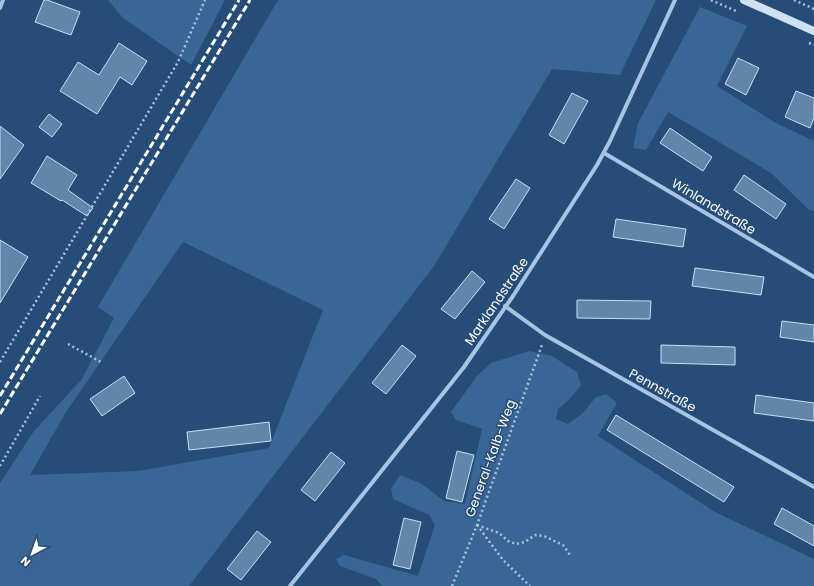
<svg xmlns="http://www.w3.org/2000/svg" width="814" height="586" viewBox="0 0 814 586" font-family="Poppins,sans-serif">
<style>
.green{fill:#3a6695;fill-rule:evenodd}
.building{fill:#6285ac;stroke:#cadef2}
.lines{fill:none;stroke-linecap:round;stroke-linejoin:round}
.path{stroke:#a8c4e3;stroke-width:2.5;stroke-dasharray:2 3;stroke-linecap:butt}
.street{stroke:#a8c4e3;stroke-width:4}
.secondary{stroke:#d0e1f3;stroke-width:8}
.rail{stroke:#fff;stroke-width:3;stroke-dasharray:7 3;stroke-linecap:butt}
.labels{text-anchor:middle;stroke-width:3;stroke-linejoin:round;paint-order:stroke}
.street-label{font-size:13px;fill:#fff;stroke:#264c78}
</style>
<rect width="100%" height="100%" fill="#264c78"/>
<path class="green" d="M108,0H225L191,65L123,18Z
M278,0H656L620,75L552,69L434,266L189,586H0V483L34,431L82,379L114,318L98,307ZM183,242L323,310L269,448L138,471L30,475L66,412Z
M700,7L747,26L717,86L776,123L814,141V211L809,210L771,173L668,112L646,150L633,148L638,123Z
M529,351L552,356L577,372L581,385L570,399L558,409L556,419L568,424L583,413L595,398L606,394L617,403L598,436L715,512L814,559V586H382L376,579L340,566L336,559L344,555L418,576L435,525L429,515L393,499L391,489L400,475L422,484L444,501L465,504L482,429L456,420L451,412L477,376L491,363Z"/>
<path class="building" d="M44,0H47L80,12L71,35L35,22Z
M119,43L147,61L132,85L120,77L97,114L60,91L78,62L99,75Z
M738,58L759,68L746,95L725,84Z
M796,91L814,98V118L810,128L785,117Z
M572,93L588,101L564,144L549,135Z
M49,114L62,124L52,137L39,127Z
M0,126L24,145L0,179Z
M670,128L712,157L703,171L660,143Z
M47,156L77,175L68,190L93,208L87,216L62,200L61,201L31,183Z
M744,175L786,204L776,219L734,190Z
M516,179L530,188L504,229L489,219Z
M616,219L686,229L683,247L613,237Z
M0,240L28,257L0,303Z
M695,268L764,277L761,295L692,286Z
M472,271L485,282L455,319L441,309Z
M577,300L651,301L650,319L577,318Z
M782,321L814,325V342L780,337Z
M402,345L416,356L386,394L372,383Z
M661,345L735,347V365L661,363Z
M124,376L135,393L102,416L90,399Z
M756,395L814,403V421L754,413Z
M616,415L734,487L724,502L607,430Z
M269,422L271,441L189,450L187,432Z
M457,451L474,455L462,502L446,498Z
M331,452L345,463L315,501L301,490Z
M782,508L814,526V546L774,524Z
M404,518L421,522L410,569L393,565Z
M257,531L271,542L241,580L227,569Z"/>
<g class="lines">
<path class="path" d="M711,0L738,12
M794,0L814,9
M809,43L814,45
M68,344L101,362
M0,362L178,62L205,0
M0,466L40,396
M477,525L499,533L508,541L516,544L525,542L535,535L544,536L563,545L570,555
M477,525L503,560L530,586
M452,586L477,525L542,345"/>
<path class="street" d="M0,8L3,0
M604,153L814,277
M505,306L545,335L814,487
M290,586L464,367L513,296L597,165L610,141L675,0"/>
<path class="secondary" d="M744,0L814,31"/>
<path class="rail" d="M0,396L239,0
M0,414L250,0"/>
</g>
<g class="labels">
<g class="street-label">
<text transform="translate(714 206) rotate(31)" y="5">Winlandstraße</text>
<text transform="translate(496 301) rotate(-56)" y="5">Marklandstraße</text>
<text transform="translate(663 390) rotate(29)" y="5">Pennstraße</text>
<text transform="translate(490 458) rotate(-70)" y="5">General-Kalb-Weg</text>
</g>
</g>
<g transform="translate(32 554) rotate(221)" stroke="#264c78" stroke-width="3" paint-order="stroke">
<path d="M0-3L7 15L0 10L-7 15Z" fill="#ffffff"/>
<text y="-6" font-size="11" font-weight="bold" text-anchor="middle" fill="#ffffff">N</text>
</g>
</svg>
